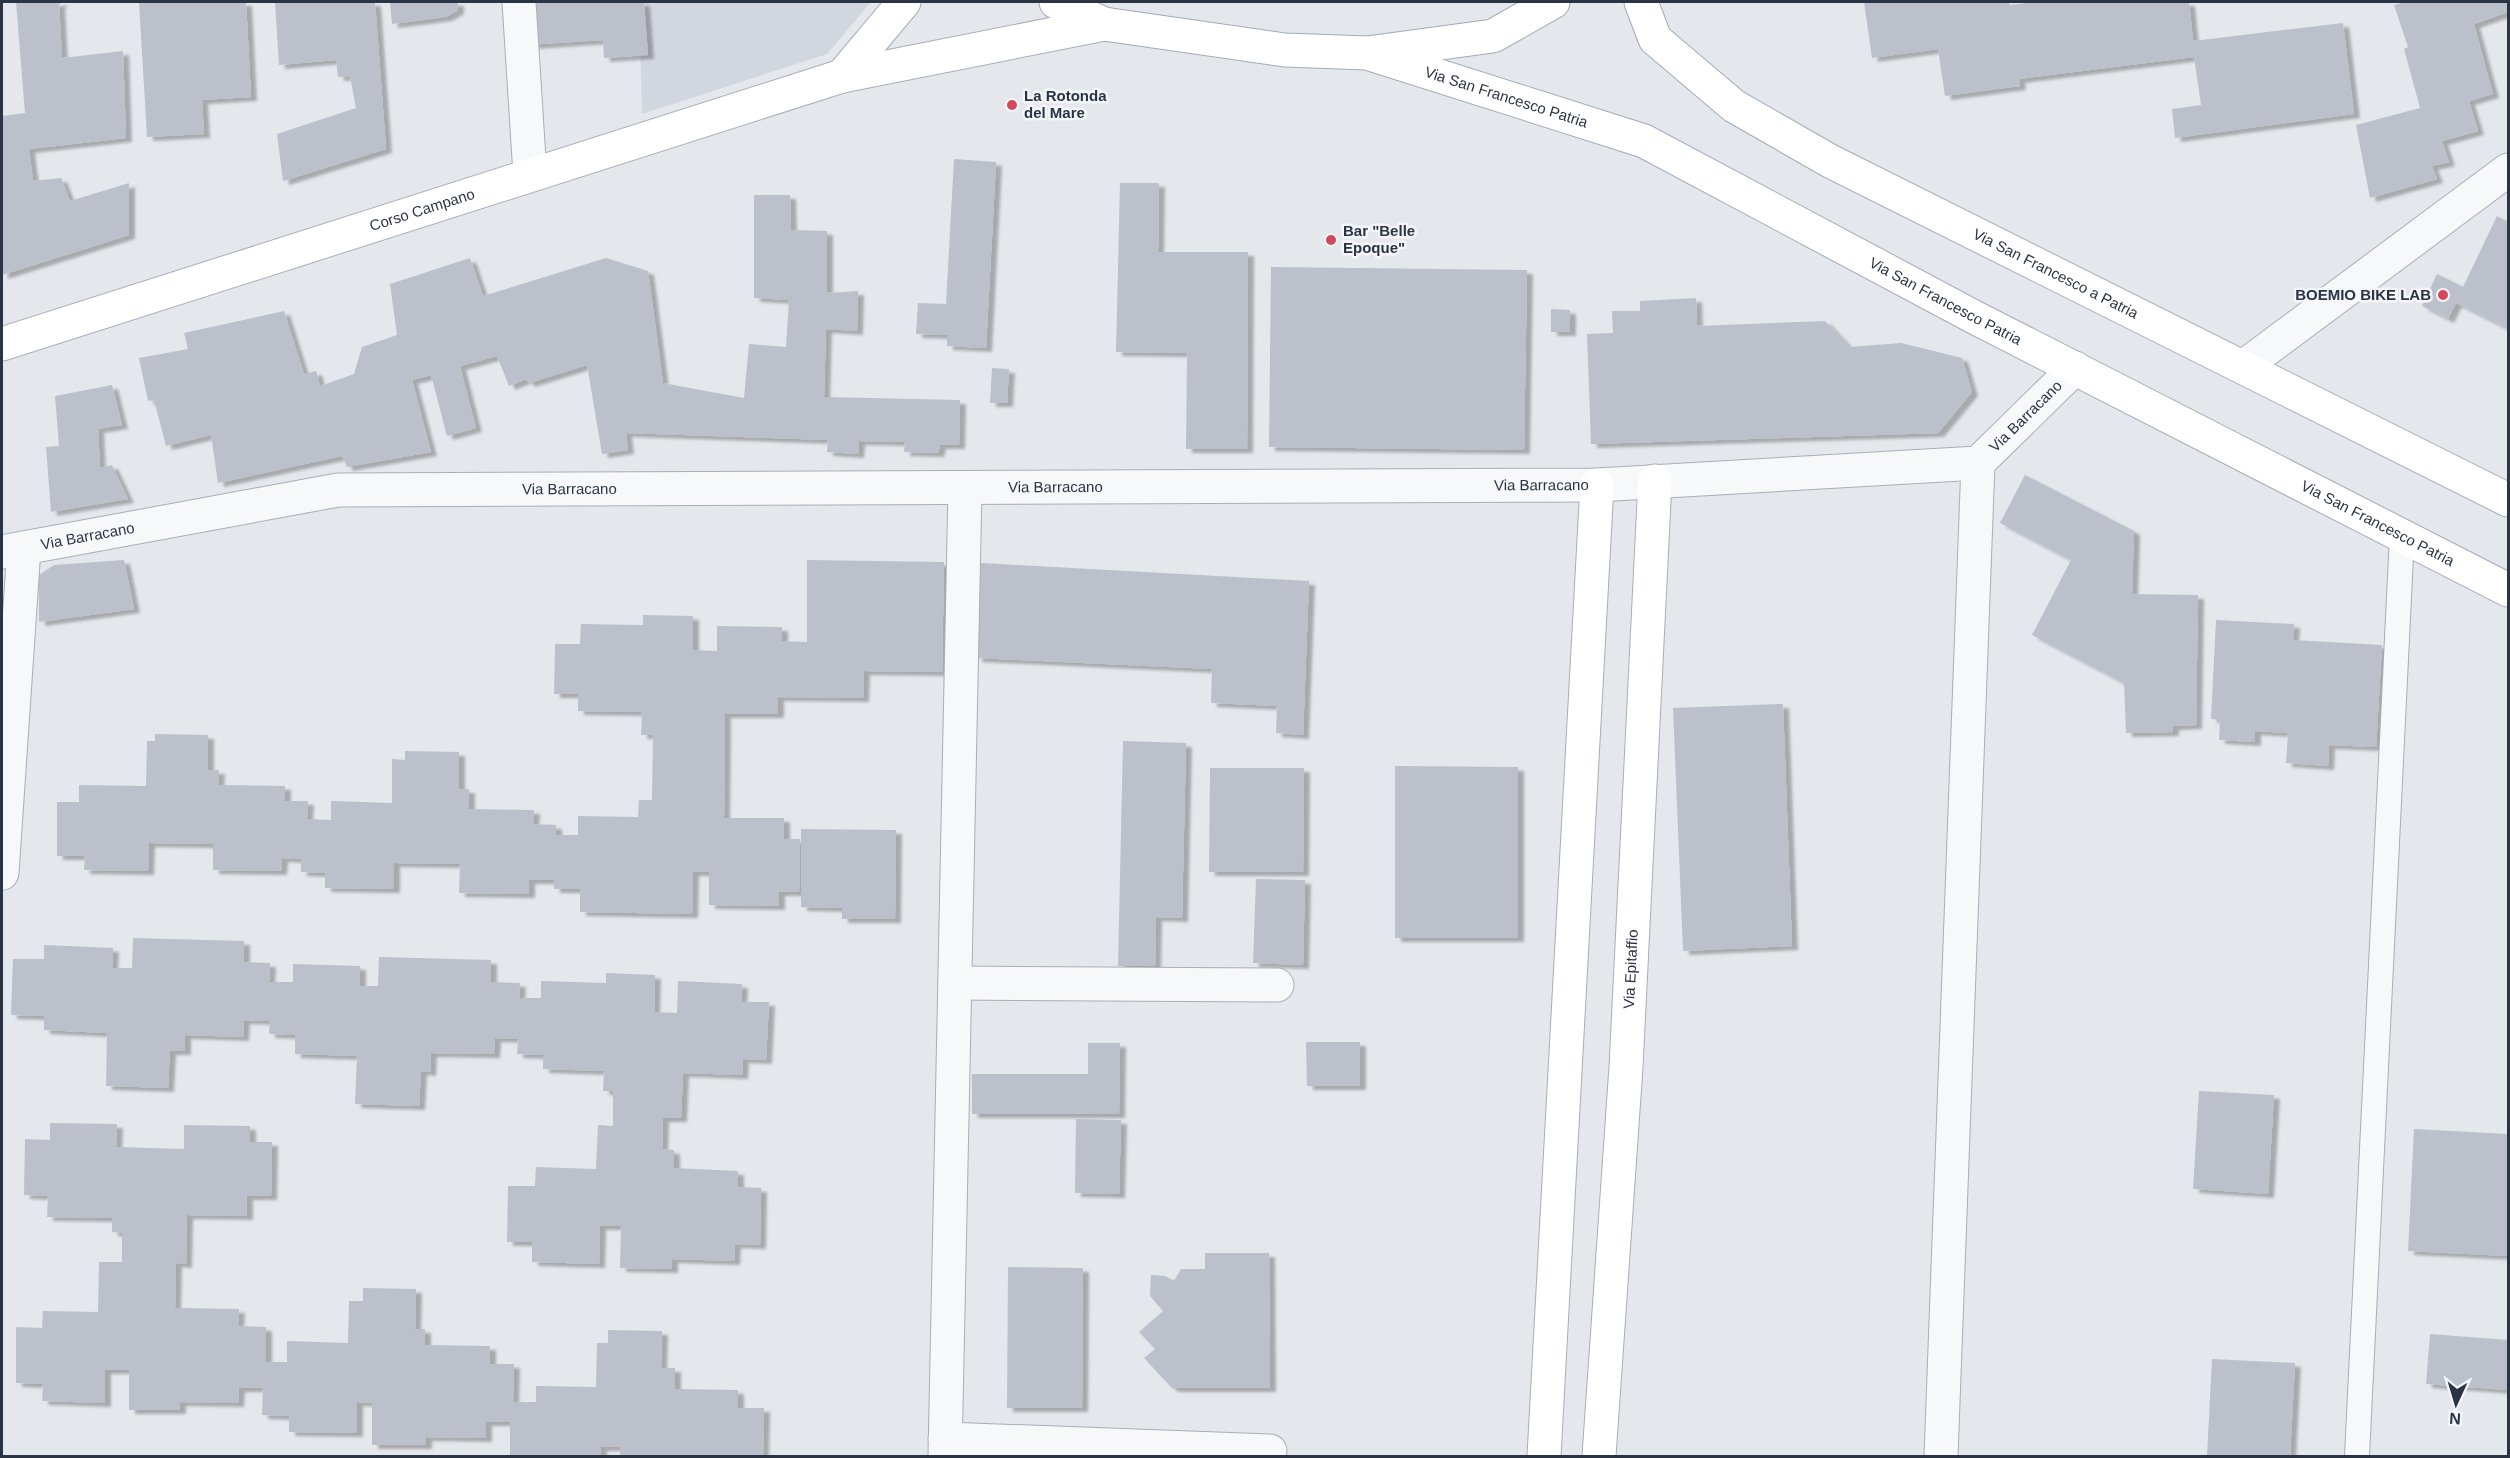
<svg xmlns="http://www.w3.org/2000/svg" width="2510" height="1458" viewBox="0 0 2510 1458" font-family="Helvetica,sans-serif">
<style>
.built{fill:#d2d6de}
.building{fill:#bbc0ca;filter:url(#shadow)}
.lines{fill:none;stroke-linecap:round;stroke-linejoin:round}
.lane-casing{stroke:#a9aeb7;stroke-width:26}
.street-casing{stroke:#a9aeb7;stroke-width:35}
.secondary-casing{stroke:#a9aeb7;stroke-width:35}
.primary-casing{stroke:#a3abb8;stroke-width:35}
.lane{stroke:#f7f8fa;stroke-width:24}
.street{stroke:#f7f8fa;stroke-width:33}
.secondary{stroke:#fff;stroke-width:33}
.primary{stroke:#fff;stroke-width:33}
.poi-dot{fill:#d1495b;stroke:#f4f6f9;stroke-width:2}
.labels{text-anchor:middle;stroke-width:5;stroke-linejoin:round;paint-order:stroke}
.poi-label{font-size:15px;font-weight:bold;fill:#2b3445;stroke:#f4f6f9;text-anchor:start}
.street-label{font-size:15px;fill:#2b3445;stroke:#f4f6f9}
</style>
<defs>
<filter id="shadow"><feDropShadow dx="6" dy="4" stdDeviation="1.5" flood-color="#0004"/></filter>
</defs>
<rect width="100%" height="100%" fill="#e4e7ec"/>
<path class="built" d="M639,2H871L827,54L642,114Z"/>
<path class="building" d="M16,2H64L59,4L62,58L123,51L126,138L29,149L33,181L61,178L70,201L129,183V235L2,275V116L25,113Z
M139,2H246L251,97L202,100L204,134L147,137Z
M275,2H375L386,149L283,181L277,134L356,108L350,76L338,77L336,60L279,65Z
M390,2H458V10L446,17L392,24Z
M524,2H644L648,55L604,58L603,40L527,45Z
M1864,2H2009L2010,5L2034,2H2189L2193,41L2343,23L2354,114L2175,138L2172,109L2201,105L2194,57L2019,79L2020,86L1945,96L1938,49L1872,58Z
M2405,2H2508V12L2474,24L2493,94L2469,101L2478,131L2442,141L2449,162L2432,166L2437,179L2370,198L2356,125L2420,108L2404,49L2408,47L2394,5Z
M954,159L996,162L986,348L947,346V335L916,334L918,303L946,304Z
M1120,183H1159L1158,252H1248L1247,449H1186L1187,353L1116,352Z
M754,195H790L791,230L827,231V293L858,291L857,331L826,329L824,397L960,400L959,445H940L938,453L904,452L905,442L859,441L858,454L827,452L828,440L626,433L628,450L602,454L587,365L529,383L526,379L509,386L497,356L460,366L476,428L447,436L431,375L412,380L431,452L347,467L342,456L218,483L211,435L166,446L154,400L148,401L139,358L188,349L184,333L284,311L304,374L316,371L320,386L354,374L362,347L397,335L390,284L470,258L483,296L606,258L648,271L663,383L744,398L749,344L786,347L789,300L754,298Z
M2497,216L2508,222V329L2456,303L2448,319L2422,306L2437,274L2463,287Z
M1271,267L1527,270L1524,450L1269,447Z
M1696,298L1697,326L1825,321L1849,347L1901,343L1962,358L1972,392L1938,433L1591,444L1587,334L1613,333L1612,311H1640V301Z
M1551,309L1570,310V332H1551Z
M992,368L1009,369L1007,403H990Z
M112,385L122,425L98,429L100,468L112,465L128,499L51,512L46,447L59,446L55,396Z
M2025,475L2134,531L2132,594L2198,595L2196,725L2173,726V732L2126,733L2124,683L2032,635L2071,560L2000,523Z
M124,560L134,609L39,622V575L54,565Z
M807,560L944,562L942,672L864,671L863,698L778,697V714H725L724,818H784V839H800L799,892H779V906L709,905V872H693L692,914L580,912V889H554V880H529V894L459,893L460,864L394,863V889L325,888V873L301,872V859L282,858L281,871L213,870V844L149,843L148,871L84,870L85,856H57V802H79V785L146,786L147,741H155V734L208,735V770H219L218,785L285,786V801H308L307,819L331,820V801L392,803V759L405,760V751L459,752V789H469V809L534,810L533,824L556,825V835H578V816L638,817L639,800H652L653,735H641L642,712L578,711V694H554L555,644H580L581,624L643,625V615L693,616V650L717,651V626L782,627V641L807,642Z
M981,563L1309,581L1303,735L1276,733L1277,706L1211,703L1212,669L976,658Z
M2216,620L2294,624L2293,640L2382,645L2376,747L2329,745L2328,766L2286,763L2288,733L2255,731V742L2219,740L2220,720L2211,719Z
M1783,704L1792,946L1683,951L1673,708Z
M1123,741L1186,743L1182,918L1156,917L1155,966H1118Z
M1395,766L1518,767V938H1395Z
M1210,768H1304L1303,872H1209Z
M801,829L896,830L895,919H842V908L801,907Z
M1256,879L1305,880L1303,965L1253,963Z
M133,938L244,941V962L270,963L269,982H293V964L360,966V986H378L379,957L491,960V982L520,983L519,998H541V981L606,983V973L655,975L654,1012L677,1013L678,981L742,984L741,1002H769L766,1060L743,1059L742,1075L683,1073L681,1118H663L662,1149L674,1150V1168L738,1171V1187L761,1188L760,1245L735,1244L734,1261L672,1259V1269L620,1268L621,1226H600L599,1264L532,1262V1242H507L508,1186H535L536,1167L596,1169L598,1125L613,1126V1091H603L604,1071L543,1069V1055L517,1054L518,1039L495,1038L494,1054L431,1053L430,1072L421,1071L419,1106L355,1104L357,1056L295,1054V1035L269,1034L270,1021L244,1020L243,1037L185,1035V1051H170L168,1088L106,1086L107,1033L44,1030V1016L11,1015L13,959H44V945L113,948L112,968H132Z
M1306,1042H1360V1086H1307Z
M1088,1043H1120L1119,1114H972V1074H1088Z
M2199,1091L2274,1095L2268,1194L2193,1189Z
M1076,1119L1121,1120L1119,1194L1075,1193Z
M50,1123L117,1124L116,1147L184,1149V1125L250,1126V1142H272L271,1196H247V1216L187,1215L186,1264L176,1263L175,1308L239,1309L238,1326L266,1327V1362H287V1341L348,1343L349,1301H363V1288L416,1289L415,1329H425V1345L490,1346V1364H514L513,1402H536V1386L596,1387L597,1343H608V1330L662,1331L661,1368H675V1389L738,1390V1408H764L763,1456H620V1447H601V1456H510V1422H486V1438L426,1437V1445H372V1403L357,1402V1433L289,1432V1416L262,1415L263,1388H239L238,1403L180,1402V1410H129V1370H105V1403L42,1401L43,1384L16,1383V1327L42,1328L43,1311L98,1312L99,1262H122V1233L112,1232V1218L47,1217L48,1196L24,1195L25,1139L50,1140Z
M2414,1129L2508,1134V1256L2408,1251Z
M1205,1253H1269L1270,1388H1172L1144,1358L1155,1349L1139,1332L1163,1311L1150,1296L1151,1275L1165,1276L1174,1281L1181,1269H1205Z
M1008,1267L1083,1268L1082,1408H1007Z
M2430,1334L2508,1340V1390L2426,1384Z
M2212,1359L2295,1363L2290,1456H2207Z"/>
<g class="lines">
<defs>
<path id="lane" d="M2357,1456L2402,536"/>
<g id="street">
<path d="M519,2L530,175"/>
<path d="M2243,367L2508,170"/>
<path id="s1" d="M2,552L338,490L1597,485L1978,463L2075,368"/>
<path d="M2,873L24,548"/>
<path d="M955,983L1277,985"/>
<path d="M945,1439L1270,1451"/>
<path d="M945,1456L965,488"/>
<path d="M1941,1456L1978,463"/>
</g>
<g id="secondary">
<path d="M842,76L904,2"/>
<path id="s2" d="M2,344L842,76L1104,24"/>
<path d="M1544,1456L1597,485"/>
<path id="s3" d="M1599,1456L1626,1067L1655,481"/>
</g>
<g id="primary">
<path d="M1056,2L1104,24L1285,50L1367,53L1493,36L1553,2"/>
<path id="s4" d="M1641,2L1655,39L1734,106L1830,161L2508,500"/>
<path id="s5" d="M1367,53L1644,141L1974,317L2508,590"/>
</g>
</defs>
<use href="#lane" class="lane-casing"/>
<use href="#street" class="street-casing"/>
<use href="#secondary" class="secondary-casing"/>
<use href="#primary" class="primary-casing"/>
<use href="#lane" class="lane"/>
<use href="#street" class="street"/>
<use href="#secondary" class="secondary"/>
<use href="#primary" class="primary"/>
</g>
<g class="poi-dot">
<circle cx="1012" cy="105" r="6"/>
<circle cx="1331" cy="240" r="6"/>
<circle cx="2443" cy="295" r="6"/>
</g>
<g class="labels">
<g class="poi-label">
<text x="1024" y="101">La Rotonda<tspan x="1024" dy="17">del Mare</tspan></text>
<text x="1343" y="236">Bar "Belle<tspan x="1343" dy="17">Epoque"</tspan></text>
<text x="2431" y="300" text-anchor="end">BOEMIO BIKE LAB</text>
</g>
<g class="street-label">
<text dy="5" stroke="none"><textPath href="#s5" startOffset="146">Via San Francesco Patria</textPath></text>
<text dy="5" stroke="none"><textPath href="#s2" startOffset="441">Corso Campano</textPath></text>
<text dy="5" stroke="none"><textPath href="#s4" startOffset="506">Via San Francesco a Patria</textPath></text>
<text dy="5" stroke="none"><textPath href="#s5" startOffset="632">Via San Francesco Patria</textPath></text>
<text dy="5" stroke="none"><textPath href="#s1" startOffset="2049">Via Barracano</textPath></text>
<text dy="5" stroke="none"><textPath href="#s1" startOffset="1545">Via Barracano</textPath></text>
<text dy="5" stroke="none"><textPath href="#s1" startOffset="1059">Via Barracano</textPath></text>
<text dy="5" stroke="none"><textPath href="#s1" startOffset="573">Via Barracano</textPath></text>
<text dy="5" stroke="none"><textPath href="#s5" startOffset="1118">Via San Francesco Patria</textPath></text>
<text dy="5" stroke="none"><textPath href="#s1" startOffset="87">Via Barracano</textPath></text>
<text dy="5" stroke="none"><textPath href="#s3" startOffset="488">Via Epitaffio</textPath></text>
</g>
</g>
<rect width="2510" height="1458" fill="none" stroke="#2b3445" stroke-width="6"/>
<g transform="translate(2456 1404) rotate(184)" stroke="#f4f6f9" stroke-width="4.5" paint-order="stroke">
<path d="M0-4.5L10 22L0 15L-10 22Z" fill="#2b3445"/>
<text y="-9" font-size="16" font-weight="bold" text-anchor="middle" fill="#2b3445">N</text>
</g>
</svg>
